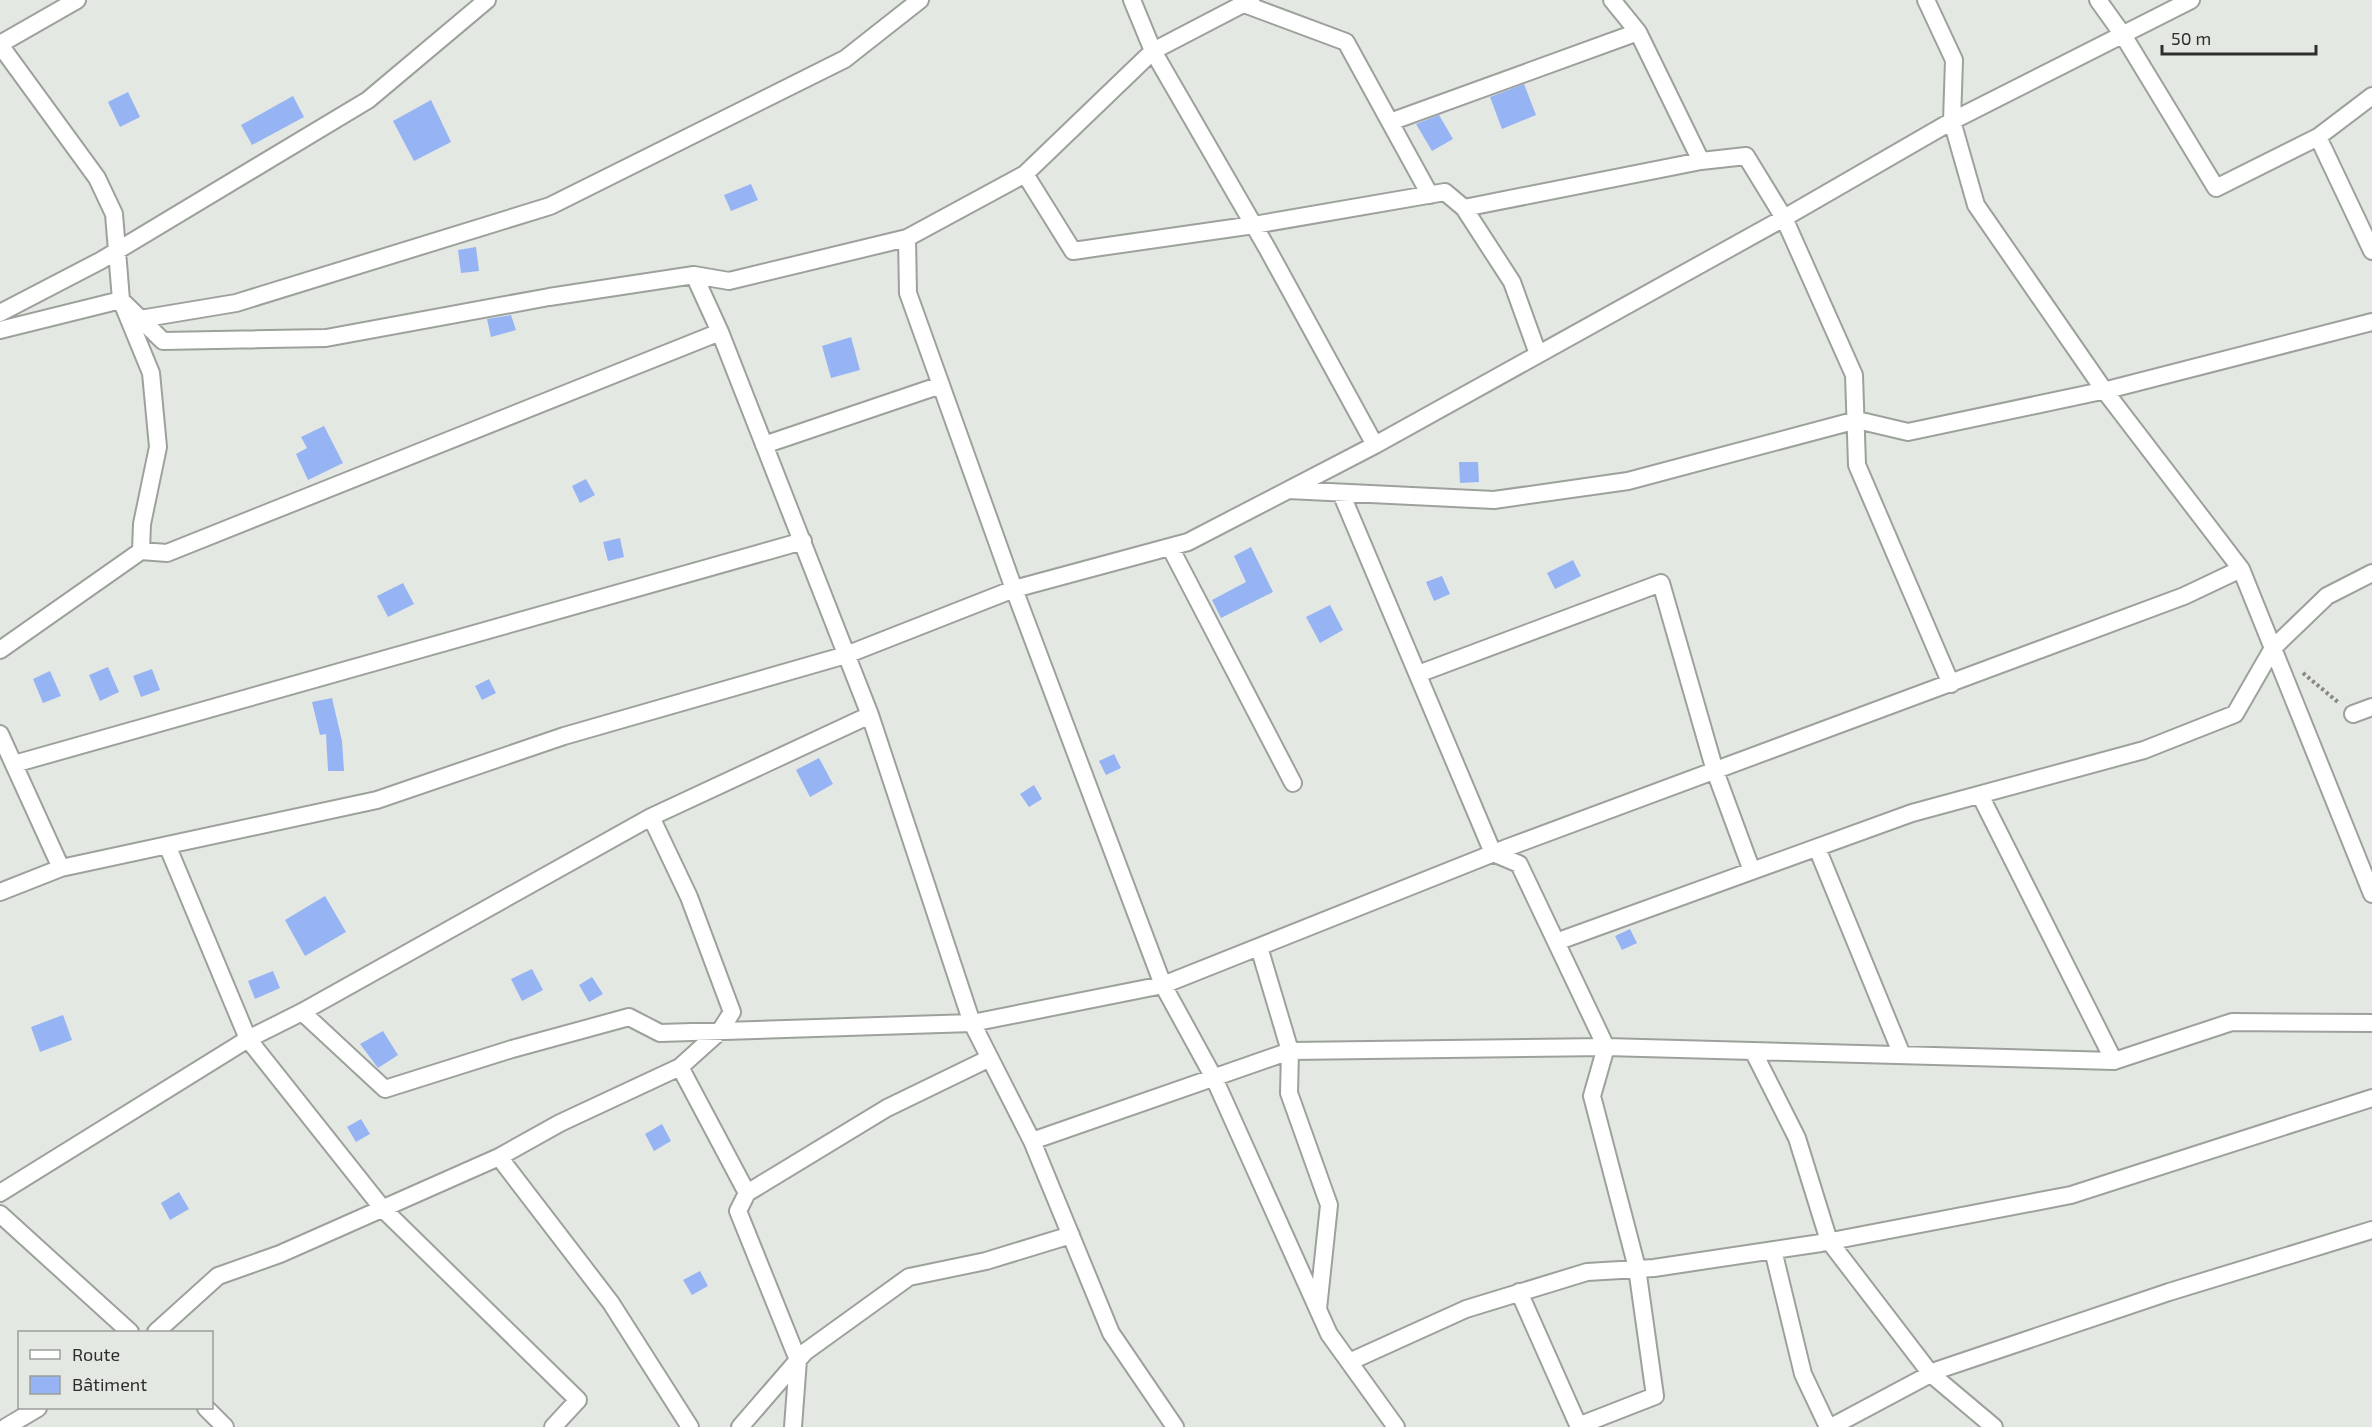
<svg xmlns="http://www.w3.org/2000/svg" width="2372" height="1427" viewBox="0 0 2372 1427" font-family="'Exo 2',sans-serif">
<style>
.building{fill:#96b3f4}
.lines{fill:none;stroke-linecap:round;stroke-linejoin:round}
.minor-casing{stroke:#9da19c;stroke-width:20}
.path{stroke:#858884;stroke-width:4;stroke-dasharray:3 3;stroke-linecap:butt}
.minor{stroke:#fff;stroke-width:16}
</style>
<rect width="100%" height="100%" fill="#e4e8e2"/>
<path class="building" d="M1524,84L1536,115L1502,129L1490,97Z
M128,92L140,117L120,127L108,102Z
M293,96L304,117L252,145L241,125Z
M431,100L451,142L414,161L393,121Z
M1439,115L1453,139L1432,151L1416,124Z
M751,184L758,200L731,211L724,195Z
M476,247L479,271L461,273L458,250Z
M511,315L516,330L491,337L487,319Z
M851,337L860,370L831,378L822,346Z
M324,426L343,463L308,480L296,454L307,448L301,437Z
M1459,462H1478L1479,482L1460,483Z
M586,479L595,495L580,503L572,486Z
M620,538L624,557L608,561L603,542Z
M1251,547L1273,592L1221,618L1212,600L1246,582L1234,556Z
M1573,560L1581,576L1555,589L1547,573Z
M1442,576L1450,594L1434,601L1426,582Z
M403,583L414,604L388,617L377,596Z
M1330,605L1343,630L1320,643L1306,617Z
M108,667L119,692L100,701L89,675Z
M152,669L160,690L141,697L133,676Z
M50,671L61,696L43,703L33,679Z
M489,679L496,693L482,700L475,686Z
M332,698L342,741L344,771H328L326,734L320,735L312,702Z
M1114,754L1121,768L1106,775L1099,761Z
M819,758L833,784L810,797L796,770Z
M1034,785L1042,799L1029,807L1020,794Z
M325,896L346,932L305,956L285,920Z
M1630,929L1637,943L1622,950L1615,936Z
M532,969L543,990L522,1001L511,979Z
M273,971L280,988L255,999L248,981Z
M592,977L603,994L589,1002L579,985Z
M63,1015L72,1040L40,1052L31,1027Z
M383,1031L398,1055L378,1068L360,1044Z
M361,1119L370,1134L356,1142L347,1127Z
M662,1124L671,1141L654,1151L645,1134Z
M179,1192L189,1209L170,1220L161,1203Z
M700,1271L708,1286L692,1295L683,1280Z"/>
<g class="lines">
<defs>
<path id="minor" d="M1132,0L1153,51L1267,248L1375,445
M1612,0L1638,32L1701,161
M1926,0L1954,60L1952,121L1976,205L2104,390L2241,569L2372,894
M2098,0L2123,35L2216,188L2318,137L2372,251
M1244,4L1346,42L1430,195
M0,44L77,0
M0,45L97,178L114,214L121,300L151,373L158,447L142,524L141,551
M1390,122L1638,32
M2318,137L2372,96
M1025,174L1073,251L1254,225L1445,192L1464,208L1701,161L1746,156L1784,218L1854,375L1857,465L1951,684
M1464,208L1512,282L1538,354
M907,238L908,293L1014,589L1163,985L1214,1078L1329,1334L1396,1427
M694,275L720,332L870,715L972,1023L1032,1141L1111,1333L1175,1427
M0,313L100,261L368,100L487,0
M140,319L236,303L550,206L845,59L920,0
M0,330L121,300L163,341L326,338L549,297L694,275L729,281L907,238L1025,174L1153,51L1251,0
M764,445L941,385
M1288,490L1494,500L1628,481L1857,420L1908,432L2111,389L2372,322
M1341,493L1493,853L1519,864L1606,1047L1592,1096L1637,1268L1655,1396L1578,1426
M1170,547L1293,783
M0,650L141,551L167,553L720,332
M1418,674L1661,583L1715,771L1752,871
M2353,714L2372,707
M0,734L61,868
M14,764L803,541
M1980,795L2114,1061
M651,817L689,897L732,1012L720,1031L680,1067L747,1193L738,1211L798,1360L793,1427
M167,845L248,1039L383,1209L578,1400L553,1427
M1817,848L1902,1055
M0,892L61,868L377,800L564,736L846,655L1014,589L1188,542L1375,445L1784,218L1952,121L2191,0
M1556,942L1912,813L2144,750L2235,714L2273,648L2327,596L2372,573
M1259,947L1290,1051L1289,1093L1329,1205L1318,1309
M302,1012L385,1089L512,1049L629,1017L660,1033L972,1023L1163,985L1509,847L2184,596L2241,569
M1753,1051L1797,1138L1829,1241L1931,1374L1994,1427
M1032,1141L1290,1051L1606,1047L2114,1061L2232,1022L2372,1023
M499,1157L611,1303L690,1427
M0,1193L248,1039L302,1012L651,817L870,715
M747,1193L887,1108L990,1058
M0,1214L130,1332
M1773,1250L1803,1374L1828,1427
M1519,1292L1579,1427
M156,1332L218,1276L280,1254L499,1157L560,1123L680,1067
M1349,1362L1466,1309L1587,1272L1654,1268L1821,1243L2071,1195L2372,1098
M206,1408L225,1427
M6,1427L38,1408
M740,1427L805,1352L909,1277L986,1261L1071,1235
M1831,1427L1938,1370L2169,1292L2372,1230"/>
</defs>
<use href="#minor" class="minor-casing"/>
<path class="path" d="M2303,673L2339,703"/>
<use href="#minor" class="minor"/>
</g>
<rect x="18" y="1331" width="195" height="78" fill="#e4e8e2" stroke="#9b9e99" stroke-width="1.5"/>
<rect x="30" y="1350" width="30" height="9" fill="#ffffff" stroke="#9b9e99" stroke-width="1.5"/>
<text x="72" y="1361" font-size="18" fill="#2d2f2c">Route</text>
<rect x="30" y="1376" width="30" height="18" fill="#96b3f4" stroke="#9b9e99" stroke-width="1.5"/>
<text x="72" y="1391" font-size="18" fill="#2d2f2c">Bâtiment</text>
<path d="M2162 45v9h154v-9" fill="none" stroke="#2d2f2c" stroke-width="3"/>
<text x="2171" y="45" font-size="18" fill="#2d2f2c" stroke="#e4e8e2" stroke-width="4.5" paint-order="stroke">50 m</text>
</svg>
